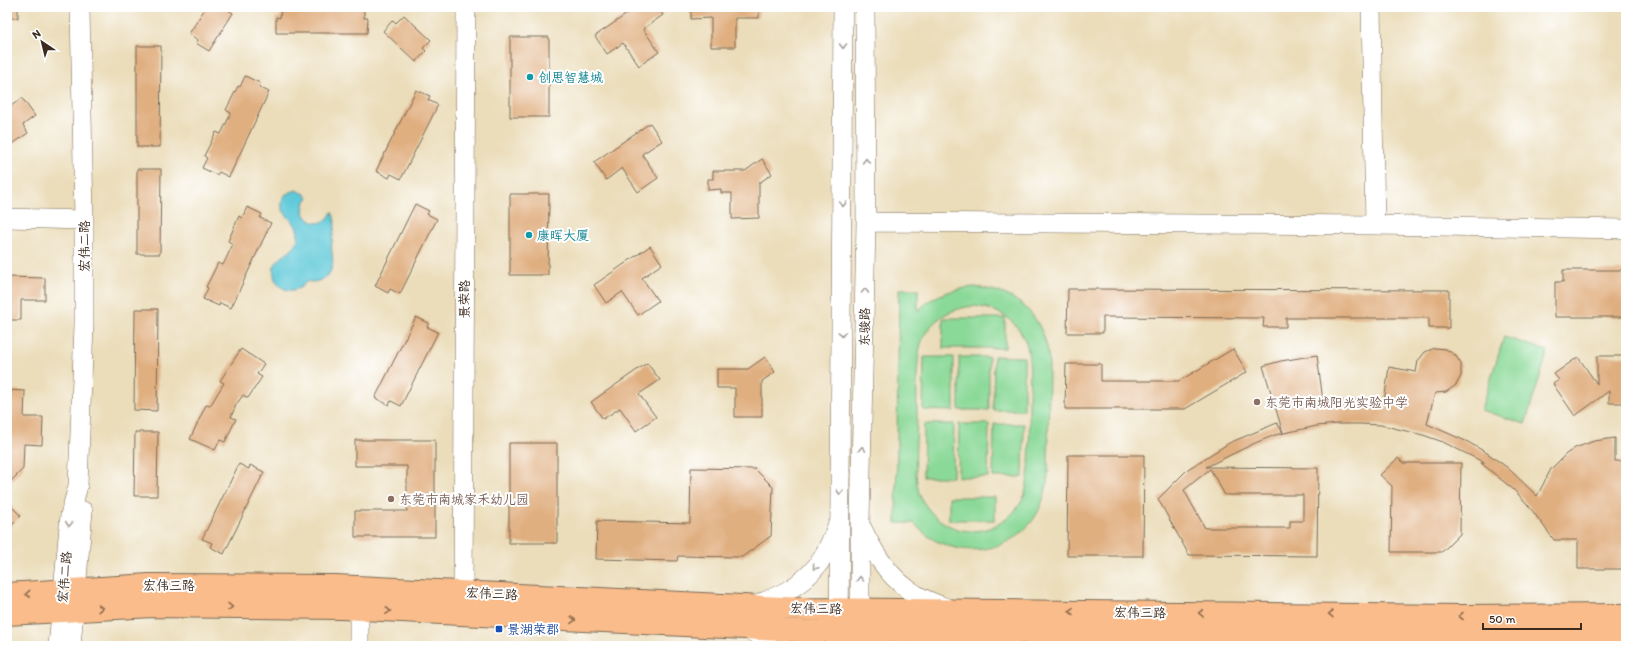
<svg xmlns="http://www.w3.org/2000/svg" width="1633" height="653" viewBox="0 0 1633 653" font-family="Itim,'LXGW WenKai TC',sans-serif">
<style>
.green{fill:#8bd998;stroke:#63825b;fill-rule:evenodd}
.water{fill:#5fc9d9;stroke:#4d7a7c}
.building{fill:#e0af80;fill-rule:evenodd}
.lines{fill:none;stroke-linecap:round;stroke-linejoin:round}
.minor-casing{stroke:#796955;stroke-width:20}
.major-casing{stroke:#796955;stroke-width:24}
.minor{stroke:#fff;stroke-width:19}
.major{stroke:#f9bc8a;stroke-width:22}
.oneway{stroke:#a79f9a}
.oneway2{stroke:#906c4f}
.culture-dot{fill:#0f9aa8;stroke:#fff;stroke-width:1.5}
.education-dot{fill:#8d6e63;stroke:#fff;stroke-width:1.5}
.transit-dot{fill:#1a4fb4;stroke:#fff;stroke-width:1.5}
.labels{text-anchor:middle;stroke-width:4;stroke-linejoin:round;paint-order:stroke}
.culture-label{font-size:13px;fill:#0d838f;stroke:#fff;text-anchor:start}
.street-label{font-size:13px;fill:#3b2a1e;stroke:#fff}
.education-label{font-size:13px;fill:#785e54;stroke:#fff;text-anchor:start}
.transit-label{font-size:13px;fill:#164399;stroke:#fff;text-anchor:start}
</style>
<rect width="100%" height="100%" fill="#fff"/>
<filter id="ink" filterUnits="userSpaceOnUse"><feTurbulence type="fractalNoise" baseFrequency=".025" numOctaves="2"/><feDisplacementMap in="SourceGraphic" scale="8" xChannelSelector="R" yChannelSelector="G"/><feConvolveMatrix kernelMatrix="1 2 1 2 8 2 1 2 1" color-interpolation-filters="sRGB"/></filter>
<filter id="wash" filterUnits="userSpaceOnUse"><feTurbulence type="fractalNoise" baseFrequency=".012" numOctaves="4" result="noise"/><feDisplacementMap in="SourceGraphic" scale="16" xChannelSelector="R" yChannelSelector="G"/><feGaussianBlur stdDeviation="0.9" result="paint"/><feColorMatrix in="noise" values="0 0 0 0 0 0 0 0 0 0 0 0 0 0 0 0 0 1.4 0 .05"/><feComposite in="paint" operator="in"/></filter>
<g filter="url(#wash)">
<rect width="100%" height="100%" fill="#ebddba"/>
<path class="green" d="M974,287C1019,291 1045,317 1049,361L1048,476C1046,491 1043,504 1035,517C1008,558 946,561 914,523H896L899,289H918V311C932,295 953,289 974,287ZM974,306C992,308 1009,315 1020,331C1024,337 1027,344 1028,351C1031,367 1029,386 1029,402C1029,427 1032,474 1024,496C1016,516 994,531 972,531C950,531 931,517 921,498C912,478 917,437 917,414C917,394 916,373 919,353C920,345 923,337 927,331C938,315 955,308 974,306Z
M943,318H1005V348H943Z
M1504,337L1548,351L1525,424L1481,410Z
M994,356L1024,357V410H993Z
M924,357H954V411L923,410Z
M959,357H989V410H959Z
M924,424H954L953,477H923Z
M959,424H989L988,477H958Z
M994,424H1024L1023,477H993Z
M949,497H995V520H949Z"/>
<path class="water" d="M296,190L305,194L308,198L305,201L303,211C309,226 325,227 332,212C338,224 333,230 332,242C330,252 336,262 330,272C326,278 319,282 312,282C309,282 308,281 306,282C304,284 303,287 299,288C289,294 275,287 274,275C270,255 297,256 298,236C299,217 271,214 286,194Z"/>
<g id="blocks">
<path class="building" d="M7,7H18V18H7Z
M206,7H224L233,13L209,51L196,43L198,40L189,34Z
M281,7H364V18H368L367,33H276V17L280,18Z
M637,7H657L663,15L643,29L659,52L639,66L623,43L607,54L595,36Z
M691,7H759V18H735V47H711V18L691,19Z
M404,15L431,40L423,48L426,51L416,62L383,31L393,20L396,23Z
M510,37H549V117H510Z
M137,46H161L160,147H137Z
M245,76L260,83L259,87L269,92L229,177L219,172L217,175L202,168L207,158L204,156L216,132L221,134L231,113L226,110L238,86L240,87Z
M416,90L430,96L428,100L438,105L401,179L391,174L389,178L376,171Z
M22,98L35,116L23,125L28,133L7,148V109Z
M650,123L662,141L642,154L658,178L638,192L622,168L606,180L594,162Z
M762,159L772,174L759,183V218L732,219V193H721V189L708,190V179H713V171H745Z
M137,169H161L160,254H137Z
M510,194H549L548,275H510Z
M415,204L429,211L427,214L437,219L400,294L390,289L388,293L375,286Z
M247,207L262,214L260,218L271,223L231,308L220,303L219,306L203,299L208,288L206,287L218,263L223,265L233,244L228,241L239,216L242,218Z
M650,246L662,264L642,278L658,301L638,315L622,292L606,303L594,285Z
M1563,270H1626V317H1555V282H1563Z
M7,277L45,278V300H21V320H7Z
M1068,289L1449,290V328H1429V318H1286V327H1263L1264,318L1103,317V333H1067Z
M135,309H158L157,411L134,410Z
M416,317L429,323L427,327L438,332L401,406L391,401L389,405L375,398Z
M1435,348L1446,349L1455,355L1461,364V376L1456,385L1446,392L1435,393L1427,424L1468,442L1487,453L1508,468L1537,496L1551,469L1566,454L1575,448L1594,441L1615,438V461H1626V569H1578V540H1554L1528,505L1514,490L1481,463H1485L1443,442L1423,435L1381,425L1360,424H1338L1317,426L1275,435L1255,443L1206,467L1318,468L1317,556L1189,555L1158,499L1188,469L1229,443L1277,423L1283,433L1263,366L1281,361L1317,355L1323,401L1364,400L1384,402L1389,367L1416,372L1418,361L1425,352ZM1210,469L1225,495H1303V521H1290V528H1205L1184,490Z
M241,349L264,364L257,374L262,377L248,398L243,395L236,405L231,417L236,419L225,442L220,440L215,450L190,439L206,405L210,406L224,383L220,381Z
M1233,349L1247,372L1185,409H1065L1066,364H1101V381H1179Z
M1597,356H1626V403H1609V391L1575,416L1553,384L1559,380L1554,374L1578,357L1597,384Z
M765,357L775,372L762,381V417H735V388H717V369H748Z
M647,363L660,380L639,394L656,417L636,431L620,408L603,419L591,402Z
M7,390L25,391L24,417H43L42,445L24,444L23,469L7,485Z
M135,432H158L157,496H134Z
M355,440H435V537H355V511H407V466H355Z
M509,443H557V543H509Z
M1068,455H1144L1143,556H1067Z
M1398,458L1403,463H1461L1460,534L1442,552H1391L1392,486L1380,475Z
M239,464L249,469L250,465L264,472L224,554L210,547L212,543L202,539Z
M691,468L755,469L773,487L771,536L742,557L678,556L677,561L596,559L597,521L690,523Z
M7,502L21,516L7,530Z"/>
</g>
</g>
<g filter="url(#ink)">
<use href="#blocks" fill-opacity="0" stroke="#796955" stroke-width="1"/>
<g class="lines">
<defs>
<path id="minor" d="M1371,7L1375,225
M7,218L84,220
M866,222L1375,225L1626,229
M862,528C874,554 890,579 915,594C926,601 939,605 950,609
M463,592L466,7
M753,606C777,597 800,587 816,567C826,555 832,539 837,526
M747,629L779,646
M58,646L70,515L78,486L84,324V220L80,7
M71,646L83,511
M359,646V609
M839,646L843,7
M860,646V524L866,222L865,7
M923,646L931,642L954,634"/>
<path id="major" d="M7,594L149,585L336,586L804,609L1462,616L1626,615
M7,614L153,606L342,608L802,631L1459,636L1626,635"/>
</defs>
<use href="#minor" class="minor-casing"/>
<use href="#major" class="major-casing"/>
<use href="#minor" class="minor"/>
<use href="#major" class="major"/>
</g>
<defs><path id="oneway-chevron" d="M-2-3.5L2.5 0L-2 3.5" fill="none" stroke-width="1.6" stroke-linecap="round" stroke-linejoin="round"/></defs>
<g class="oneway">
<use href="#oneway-chevron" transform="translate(843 46) rotate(90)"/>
<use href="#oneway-chevron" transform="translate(866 161) rotate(-90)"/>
<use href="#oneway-chevron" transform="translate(843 204) rotate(90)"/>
<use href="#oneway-chevron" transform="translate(865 291) rotate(-89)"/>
<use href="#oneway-chevron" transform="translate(842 334) rotate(91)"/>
<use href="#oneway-chevron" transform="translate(862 449) rotate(-89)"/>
<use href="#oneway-chevron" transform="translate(840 492) rotate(91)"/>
<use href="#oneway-chevron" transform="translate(69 524) rotate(95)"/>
<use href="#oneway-chevron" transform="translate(815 567) rotate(130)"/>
<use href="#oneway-chevron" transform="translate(860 579) rotate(-90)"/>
</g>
<g class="oneway2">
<use href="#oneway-chevron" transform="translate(28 594) rotate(176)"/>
<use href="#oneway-chevron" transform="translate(230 607) rotate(1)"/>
<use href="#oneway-chevron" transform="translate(100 608) rotate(-4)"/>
<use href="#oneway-chevron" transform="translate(388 611) rotate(3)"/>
<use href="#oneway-chevron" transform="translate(1071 611) rotate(-179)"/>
<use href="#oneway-chevron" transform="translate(1201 613) rotate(-179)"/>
<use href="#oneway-chevron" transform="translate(1331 614) rotate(-179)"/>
<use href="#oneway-chevron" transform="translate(1461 616) rotate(-180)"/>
<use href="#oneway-chevron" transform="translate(573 620) rotate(2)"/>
</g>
</g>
<g class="culture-dot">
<circle cx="530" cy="77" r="4"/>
<circle cx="529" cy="235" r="4"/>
</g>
<g class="education-dot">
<circle cx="1257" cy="402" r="4"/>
<circle cx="391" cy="499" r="4"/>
</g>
<rect class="transit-dot" x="495" y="625" width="8" height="8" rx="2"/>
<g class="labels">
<g class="culture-label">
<text x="538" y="82">创思智慧城</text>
<text x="537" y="240">康晖大厦</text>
</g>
<g class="street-label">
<text transform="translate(84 246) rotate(-90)" y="5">宏伟二路</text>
<text transform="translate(464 299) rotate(-90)" y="5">景荣路</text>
<text transform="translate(864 327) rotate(-89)" y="5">东骏路</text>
<text transform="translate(64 577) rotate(-85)" y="5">宏伟二路</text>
<text x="169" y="590">宏伟三路</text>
<text transform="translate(492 593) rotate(3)" y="5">宏伟三路</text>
<text transform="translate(816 608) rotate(1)" y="5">宏伟三路</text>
<text transform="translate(1140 612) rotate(1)" y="5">宏伟三路</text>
</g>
<g class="education-label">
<text x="1265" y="407">东莞市南城阳光实验中学</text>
<text x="399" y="504">东莞市南城家禾幼儿园</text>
</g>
<g class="transit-label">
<text x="507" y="634">景湖荣郡</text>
</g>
</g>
<rect width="1633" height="653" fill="none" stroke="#fff" stroke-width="24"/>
<g transform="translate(42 42) rotate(325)" stroke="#ffffff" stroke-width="3" paint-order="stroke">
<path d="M0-3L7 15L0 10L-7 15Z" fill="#3b2a1e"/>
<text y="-6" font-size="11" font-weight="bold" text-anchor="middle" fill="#3b2a1e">N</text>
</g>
<path d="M1483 623v6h98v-6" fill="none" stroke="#3b2a1e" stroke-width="2"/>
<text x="1489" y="623" font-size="12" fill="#3b2a1e" stroke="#ffffff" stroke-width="3" paint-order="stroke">50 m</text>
</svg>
